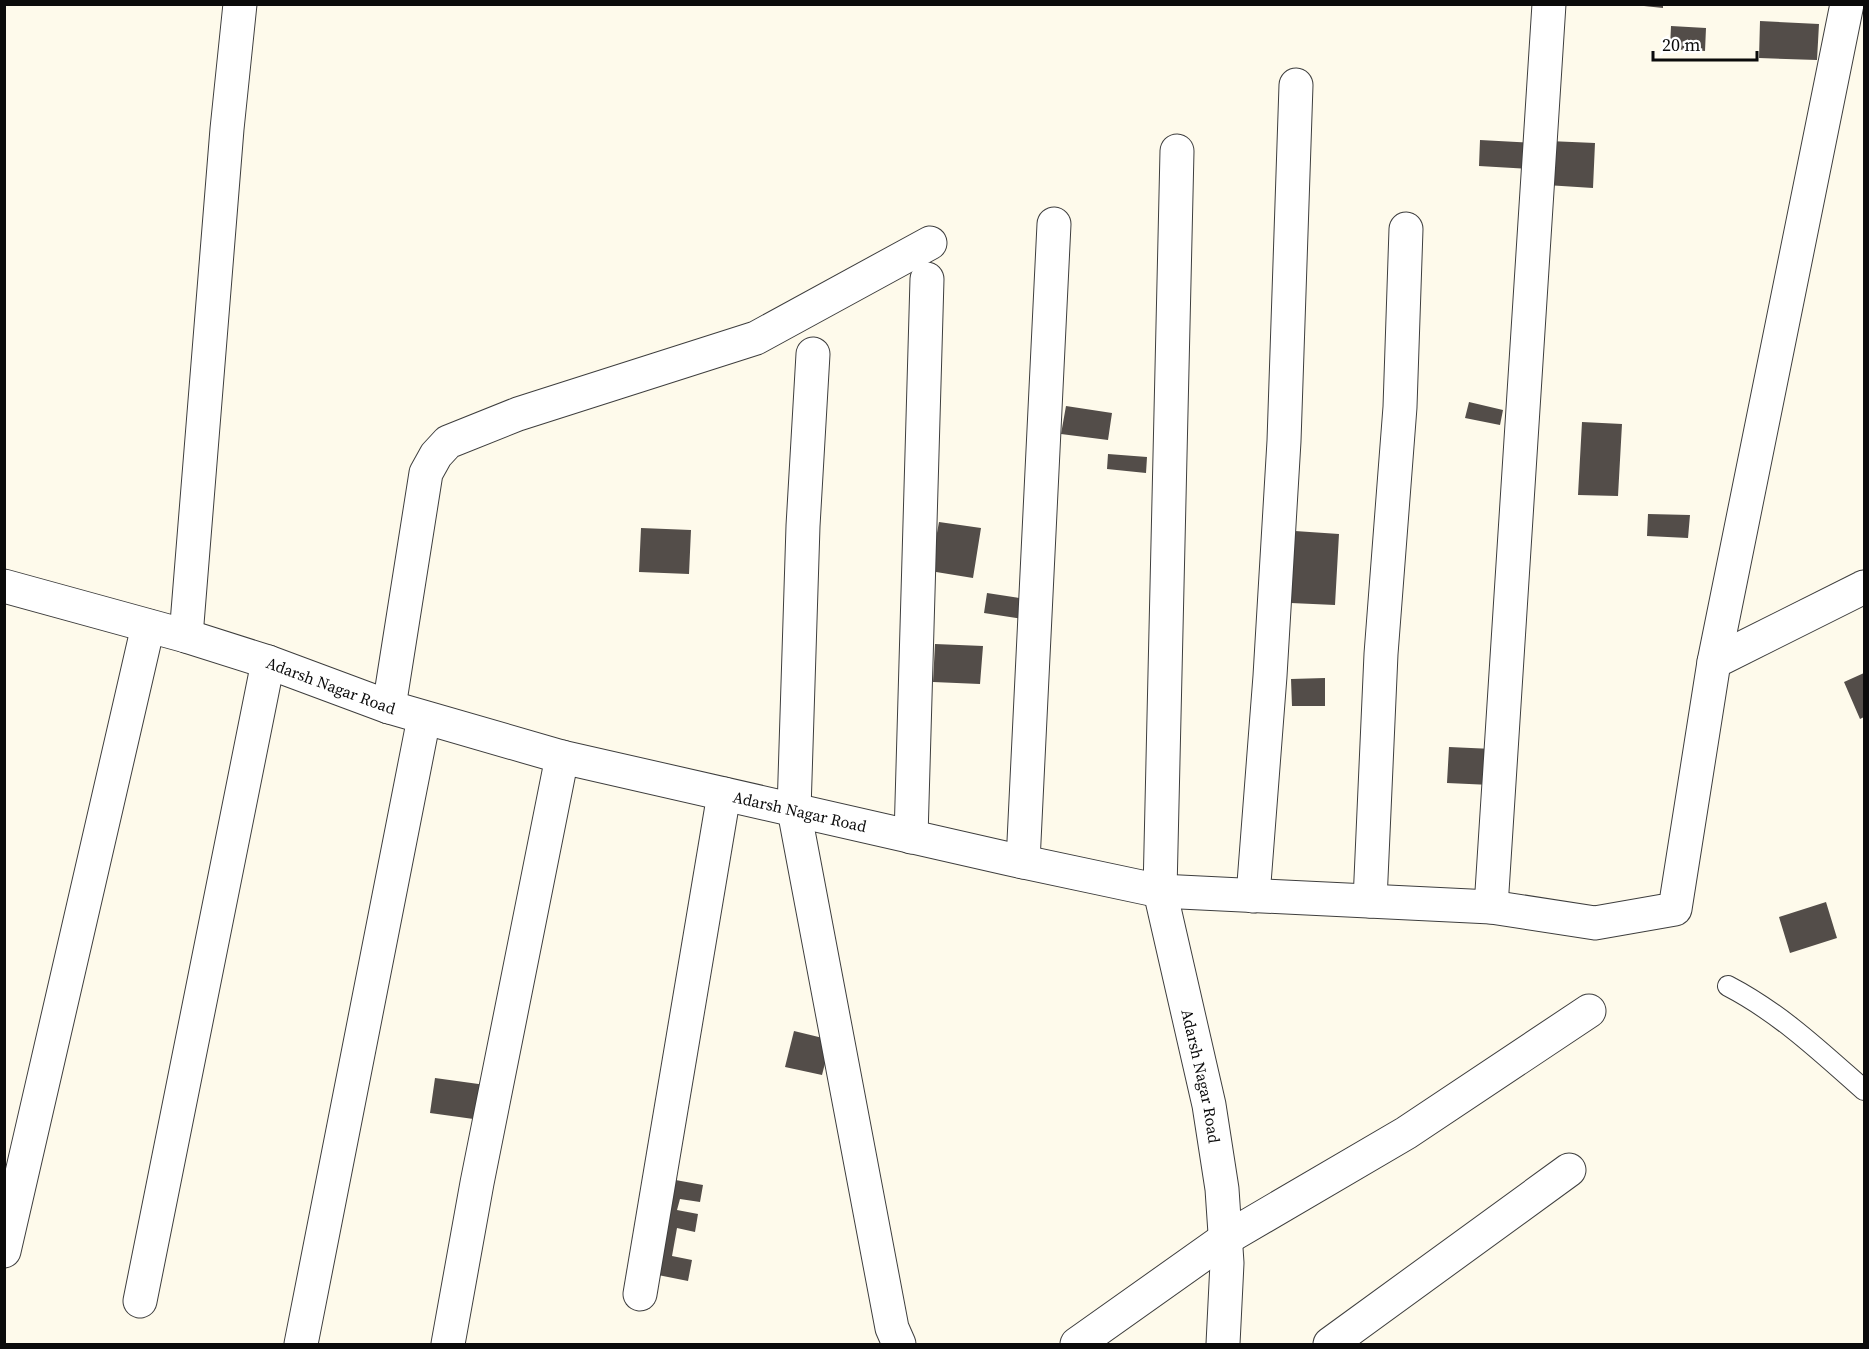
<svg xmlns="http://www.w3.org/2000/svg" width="1869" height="1349" viewBox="0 0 1869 1349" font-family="'Source Serif 4',serif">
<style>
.building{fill:#534d49}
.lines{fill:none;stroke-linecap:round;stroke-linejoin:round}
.service-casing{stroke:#3e3e3e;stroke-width:22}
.minor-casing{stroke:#3e3e3e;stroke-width:35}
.service{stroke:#fff;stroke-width:20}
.minor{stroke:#fff;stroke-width:33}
.labels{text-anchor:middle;stroke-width:6;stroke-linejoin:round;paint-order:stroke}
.street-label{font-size:16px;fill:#0b0b0b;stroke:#fff}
</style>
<rect width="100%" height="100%" fill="#fefaeb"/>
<path class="building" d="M1625,4H1663V8Z
M1760,21L1819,24L1817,60L1759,58Z
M1671,26L1706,28L1705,51L1670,49Z
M1480,140L1534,143L1532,169L1479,166Z
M1549,141L1595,143L1593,188L1546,185Z
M1469,402L1503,410L1500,425L1465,418Z
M1066,406L1112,413L1108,440L1061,434Z
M1582,422L1622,424L1618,496L1578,495Z
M1108,454L1147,457L1146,473L1107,469Z
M1648,514L1690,515L1688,538L1647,536Z
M939,522L981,528L973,578L930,571Z
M641,528L691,530L689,574L639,572Z
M1295,531L1339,534L1335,605L1291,603Z
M987,593L1032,600L1029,620L984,613Z
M935,644L983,646L980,684L933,682Z
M1864,673V717L1860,719L1844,682Z
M1325,678V706H1292L1291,679Z
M1449,747L1493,749L1491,785L1447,783Z
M1826,902L1837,938L1790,953L1779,917Z
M794,1031L831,1040L822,1075L785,1067Z
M435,1078L493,1086L488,1121L430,1113Z
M670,1179L703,1185L700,1202L680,1199L677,1210L698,1214L695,1232L677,1228L672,1256L692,1260L688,1281L653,1274Z"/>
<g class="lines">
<defs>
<path id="service" d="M1728,986C1780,1013 1821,1052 1864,1090"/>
<g id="minor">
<path id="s1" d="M1177,151L1160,891L1209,1105L1222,1189L1227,1263L1223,1344"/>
<path d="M813,354L803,526L794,810L892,1328L899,1344"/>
<path id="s2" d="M4,586L186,636L268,662L389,707L562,757L1005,858L1160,891L1491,907L1595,923L1675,909L1714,662L1847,4"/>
<path d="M186,636L227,129L240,4"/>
<path d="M1714,662L1864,587"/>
<path d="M389,707L426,473L436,455L448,442L518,414L756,338L930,243"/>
<path d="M911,837L927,279"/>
<path d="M1023,862L1054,224"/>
<path d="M1253,896L1270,676L1284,441L1296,85"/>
<path d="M1370,901L1381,654L1400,407L1406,229"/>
<path d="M1491,907L1549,4"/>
<path d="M4,1251L148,626"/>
<path d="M640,1294L724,794"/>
<path d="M140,1301L268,662"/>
<path d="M301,1344L424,718"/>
<path d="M448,1344L477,1183L562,757"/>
<path d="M1077,1344L1225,1239L1406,1133L1589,1011"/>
<path d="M1330,1344L1569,1170"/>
</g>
</defs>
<use href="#service" class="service-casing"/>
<use href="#minor" class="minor-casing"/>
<use href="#service" class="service"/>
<use href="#minor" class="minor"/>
</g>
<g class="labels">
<g class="street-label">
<text dy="6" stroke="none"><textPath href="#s2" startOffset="342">Adarsh Nagar Road</textPath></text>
<text dy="6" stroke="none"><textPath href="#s2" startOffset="828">Adarsh Nagar Road</textPath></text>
<text dy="6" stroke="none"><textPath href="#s1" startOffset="930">Adarsh Nagar Road</textPath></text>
</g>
</g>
<rect width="1869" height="1349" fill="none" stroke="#0b0b0b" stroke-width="12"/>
<path d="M1653 51v9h104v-9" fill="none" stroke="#0b0b0b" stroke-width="3"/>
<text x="1662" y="51" font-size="18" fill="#0b0b0b" stroke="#ffffff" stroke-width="4.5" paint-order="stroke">20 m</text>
</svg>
